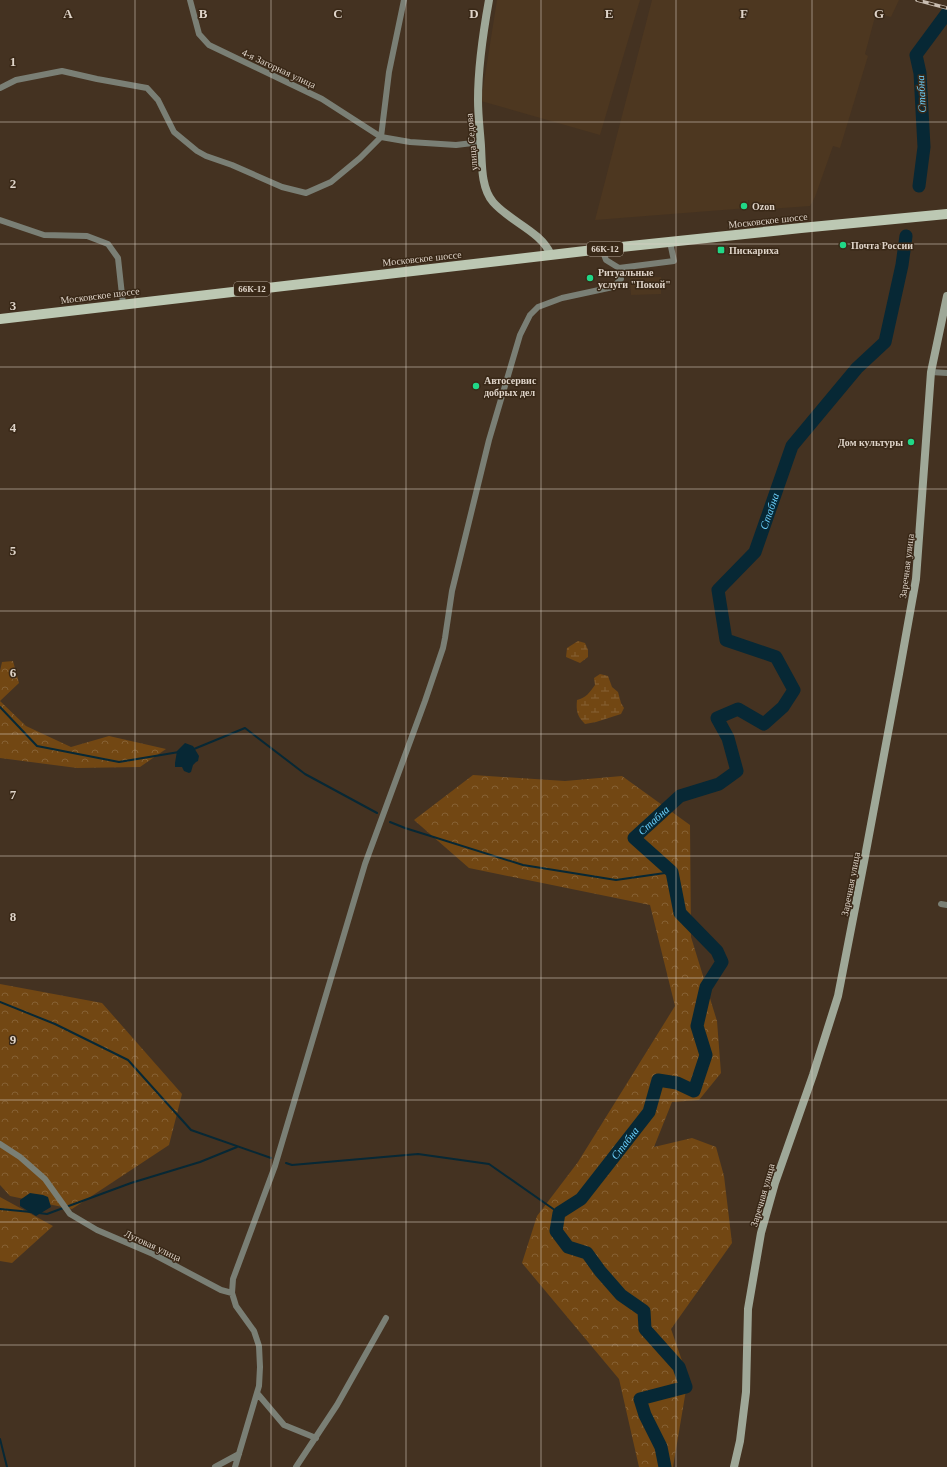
<svg xmlns="http://www.w3.org/2000/svg" width="947" height="1467" viewBox="0 0 947 1467" font-family="Georgia,serif">
<style>
.built{fill:#4d3720}
.forest{fill:url(#forest-crowns)}
.wetland{fill:url(#wetland-marsh)}
.water{fill:#072835}
.lines{fill:none;stroke-linecap:round;stroke-linejoin:round}
.stream{stroke:#072835;stroke-width:2}
.river{stroke:#072835;stroke-width:13}
.street{stroke:#7a7f75;stroke-width:6}
.secondary{stroke:#9fa898;stroke-width:8}
.primary{stroke:#bcc8b3;stroke-width:10}
.rail-casing{stroke:#cabeb2;stroke-width:3.5}
.rail{stroke:#392817;stroke-width:2;stroke-dasharray:6;stroke-linecap:butt}
.grid{fill:none;stroke:#dfd4c9;stroke-width:1;stroke-opacity:0.55}
.poi-dot{fill:#20d887;stroke:#392817;stroke-width:1.5}
.labels{text-anchor:middle;stroke-width:3;stroke-linejoin:round;paint-order:stroke}
.shield{fill:#392817;stroke:#ada094;stroke-width:1}
.shield-label{font-size:9px;font-weight:bold;fill:#dfd4c9}
.street-label{font-size:10px;fill:#dfd4c9;stroke:#392817}
.poi-label{font-size:10px;font-weight:bold;fill:#dfd4c9;stroke:#392817;text-anchor:start}
.water-label{font-size:11px;font-style:italic;fill:#6bcffb;stroke:#392817}
.grid-label{font-size:13px;text-anchor:middle;font-weight:bold;fill:#dfd4c9;stroke:#392817;stroke-width:3;stroke-linejoin:round;paint-order:stroke}
</style>
<defs>
<pattern id="forest-crowns" width="20" height="18" patternUnits="userSpaceOnUse"><rect width="20" height="18" fill="#724713"/><path d="M2 6a3 3 0 1 1 6 0M12 15a3 3 0 1 1 6 0" fill="none" stroke="#866134"/></pattern>
<pattern id="wetland-marsh" width="20" height="14" patternUnits="userSpaceOnUse"><rect width="20" height="14" fill="#724713"/><path d="M1 5h8M5 5V1M11 12h8M15 12V8" fill="none" stroke="#866134"/></pattern>
</defs>
<rect width="100%" height="100%" fill="#443221"/>
<path class="built" d="M497,0H640L600,135L481,101Z
M652,0H899L891,17L876,13L865,54L868,56L840,148L833,146L815,197L810,206L756,210V207L750,208L749,200H748V208L595,220Z
M661,277V294L631,295L630,278Z"/>
<path class="forest" d="M13,661L19,683L0,701L26,726L71,747L109,736L166,749L140,767L77,768L0,758V671L2,662Z
M473,775L565,781L622,776L690,825L691,937L717,1021L721,1073L699,1100L672,1102L654,1147L692,1138L716,1147L724,1176L732,1243L671,1329L688,1378L673,1467H639L619,1379L522,1263L537,1216L578,1162L675,1006L650,905L469,868L414,820Z
M0,984L102,1003L182,1094L169,1145L72,1209L10,1196L0,1185Z
M0,1197L53,1226L12,1263L0,1261Z"/>
<path class="wetland" d="M578,641L585,643L588,650V657L580,663L566,657L567,648Z
M600,674L608,676L612,687L618,692L621,703L624,708L621,714L596,722L585,724C577,716 576,711 577,700C586,698 590,692 595,685L594,678Z"/>
<path class="water" d="M185,743L193,746L199,756L198,761L196,762L193,765L191,772L189,773L184,771L182,767H175V763L177,751Z
M30,1193L43,1195L48,1197L51,1207L36,1216L20,1206V1200Z"/>
<g class="lines">
<path class="stream" d="M0,707L37,746L119,762L179,752
M194,749L245,728L305,774L377,813
M390,822L405,828L523,865L616,880L672,872
M0,1002L55,1024L128,1060L191,1130L271,1158
M286,1163L292,1165L418,1154L489,1164L559,1213
M0,1209L31,1212
M39,1213L47,1214L131,1183L200,1162L237,1147
M0,1439L7,1467"/>
<g class="river">
<path d="M919,186L924,147L920,73L916,55L947,13"/>
<path id="s1" d="M665,1467L661,1447L645,1415L640,1399L686,1387L679,1367L645,1329L644,1311L621,1295L600,1271L587,1253L568,1247L556,1231L559,1213L581,1199L649,1112L658,1080L677,1083L694,1091L706,1055L697,1026L706,987L722,962L717,951L680,913L672,872L634,838L680,796L719,784L737,771L728,738L717,718L738,709L764,724L783,707L794,690L776,657L726,640L718,590L755,552L792,446L857,368L885,342L902,265L906,236"/>
</g>
<path class="street" d="M190,0L199,34L209,45L322,99L381,137L410,142L456,145L481,142
M0,88L16,80L62,71L97,79L147,88L158,100L174,132L197,151L206,156L232,165L282,187L306,193L331,182L360,158L381,137L389,72L404,0
M0,220L44,235L87,236L108,244L118,258L123,304
M602,249L606,260L619,268
M931,372L947,373
M941,904L947,905
M0,1144L20,1157L45,1179L70,1214L97,1230L153,1254L221,1290L232,1293
M257,1393L284,1425L316,1438
M215,1467L239,1454
M235,1467L259,1386L260,1367L259,1346L254,1331L236,1306L232,1293L233,1279L275,1166L365,864L425,701L443,648L445,638L452,591L489,440L520,335L530,315L538,307L562,298L613,287L621,279L619,268L674,261L670,242
M296,1467L337,1405L386,1318"/>
<path class="secondary" d="M489,0C483,33 478,67 478,100C478,116 480,131 481,146C482,164 481,188 493,202C510,222 541,231 551,255
M734,1467L740,1441L746,1392L748,1309L761,1233L775,1183L813,1075L838,996L864,862L899,674L916,579L931,372L947,296"/>
<path class="primary" d="M0,319L602,249L801,228L947,214"/>
<defs>
<path id="rail" d="M917,0L947,8"/>
</defs>
<use href="#rail" class="rail-casing"/>
<use href="#rail" class="rail"/>
</g>
<path class="grid" d="M135,0V1467M271,0V1467M406,0V1467M541,0V1467M676,0V1467M812,0V1467M0,122H947M0,244H947M0,367H947M0,489H947M0,611H947M0,734H947M0,856H947M0,978H947M0,1100H947M0,1222H947M0,1345H947"/>
<g class="poi-dot">
<circle cx="744" cy="206" r="4"/>
<circle cx="843" cy="245" r="4"/>
<rect x="717" y="246" width="8" height="8" rx="2"/>
<circle cx="590" cy="278" r="4"/>
<circle cx="476" cy="386" r="4"/>
<circle cx="911" cy="442" r="4"/>
</g>
<g class="labels">
<g class="shield">
<rect x="587" y="242" width="36" height="14" rx="3"/>
<rect x="234" y="282" width="36" height="14" rx="3"/>
</g>
<g class="shield-label">
<text x="605" y="252">66К-12</text>
<text x="252" y="292">66К-12</text>
</g>
<g class="street-label">
<text transform="translate(279 68) rotate(25)" y="4">4-я Загорная улица</text>
<text transform="translate(471 142) rotate(-95)" y="4">улица Седова</text>
<text transform="translate(768 220) rotate(-6)" y="4">Московское шоссе</text>
<text transform="translate(422 258) rotate(-6)" y="4">Московское шоссе</text>
<text transform="translate(100 295) rotate(-7)" y="4">Московское шоссе</text>
<text transform="translate(906 566) rotate(-83)" y="4">Заречная улица</text>
<text transform="translate(850 884) rotate(-79)" y="4">Заречная улица</text>
<text transform="translate(762 1195) rotate(-74)" y="4">Заречная улица</text>
<text transform="translate(153 1245) rotate(25)" y="4">Луговая улица</text>
</g>
<g class="poi-label">
<text x="752" y="210">Ozon</text>
<text x="851" y="249">Почта России</text>
<text x="729" y="254">Пискариха</text>
<text x="598" y="276">Ритуальные<tspan x="598" dy="12">услуги "Покой"</tspan></text>
<text x="484" y="384">Автосервис<tspan x="484" dy="12">добрых дел</tspan></text>
<text x="903" y="446" text-anchor="end">Дом культуры</text>
</g>
<g class="water-label">
<text transform="translate(921 94) rotate(-93)" y="4">Стабна</text>
<text dy="4" stroke="none"><textPath href="#s1" startOffset="1373">Стабна</textPath></text>
<text dy="4" stroke="none"><textPath href="#s1" startOffset="881">Стабна</textPath></text>
<text dy="4" stroke="none"><textPath href="#s1" startOffset="448">Стабна</textPath></text>
</g>
</g>
<g class="grid-label">
<text x="68" y="18">A</text>
<text x="203" y="18">B</text>
<text x="338" y="18">C</text>
<text x="474" y="18">D</text>
<text x="609" y="18">E</text>
<text x="744" y="18">F</text>
<text x="879" y="18">G</text>
<text x="13" y="66">1</text>
<text x="13" y="188">2</text>
<text x="13" y="310">3</text>
<text x="13" y="432">4</text>
<text x="13" y="555">5</text>
<text x="13" y="677">6</text>
<text x="13" y="799">7</text>
<text x="13" y="921">8</text>
<text x="13" y="1044">9</text>
</g>
</svg>
